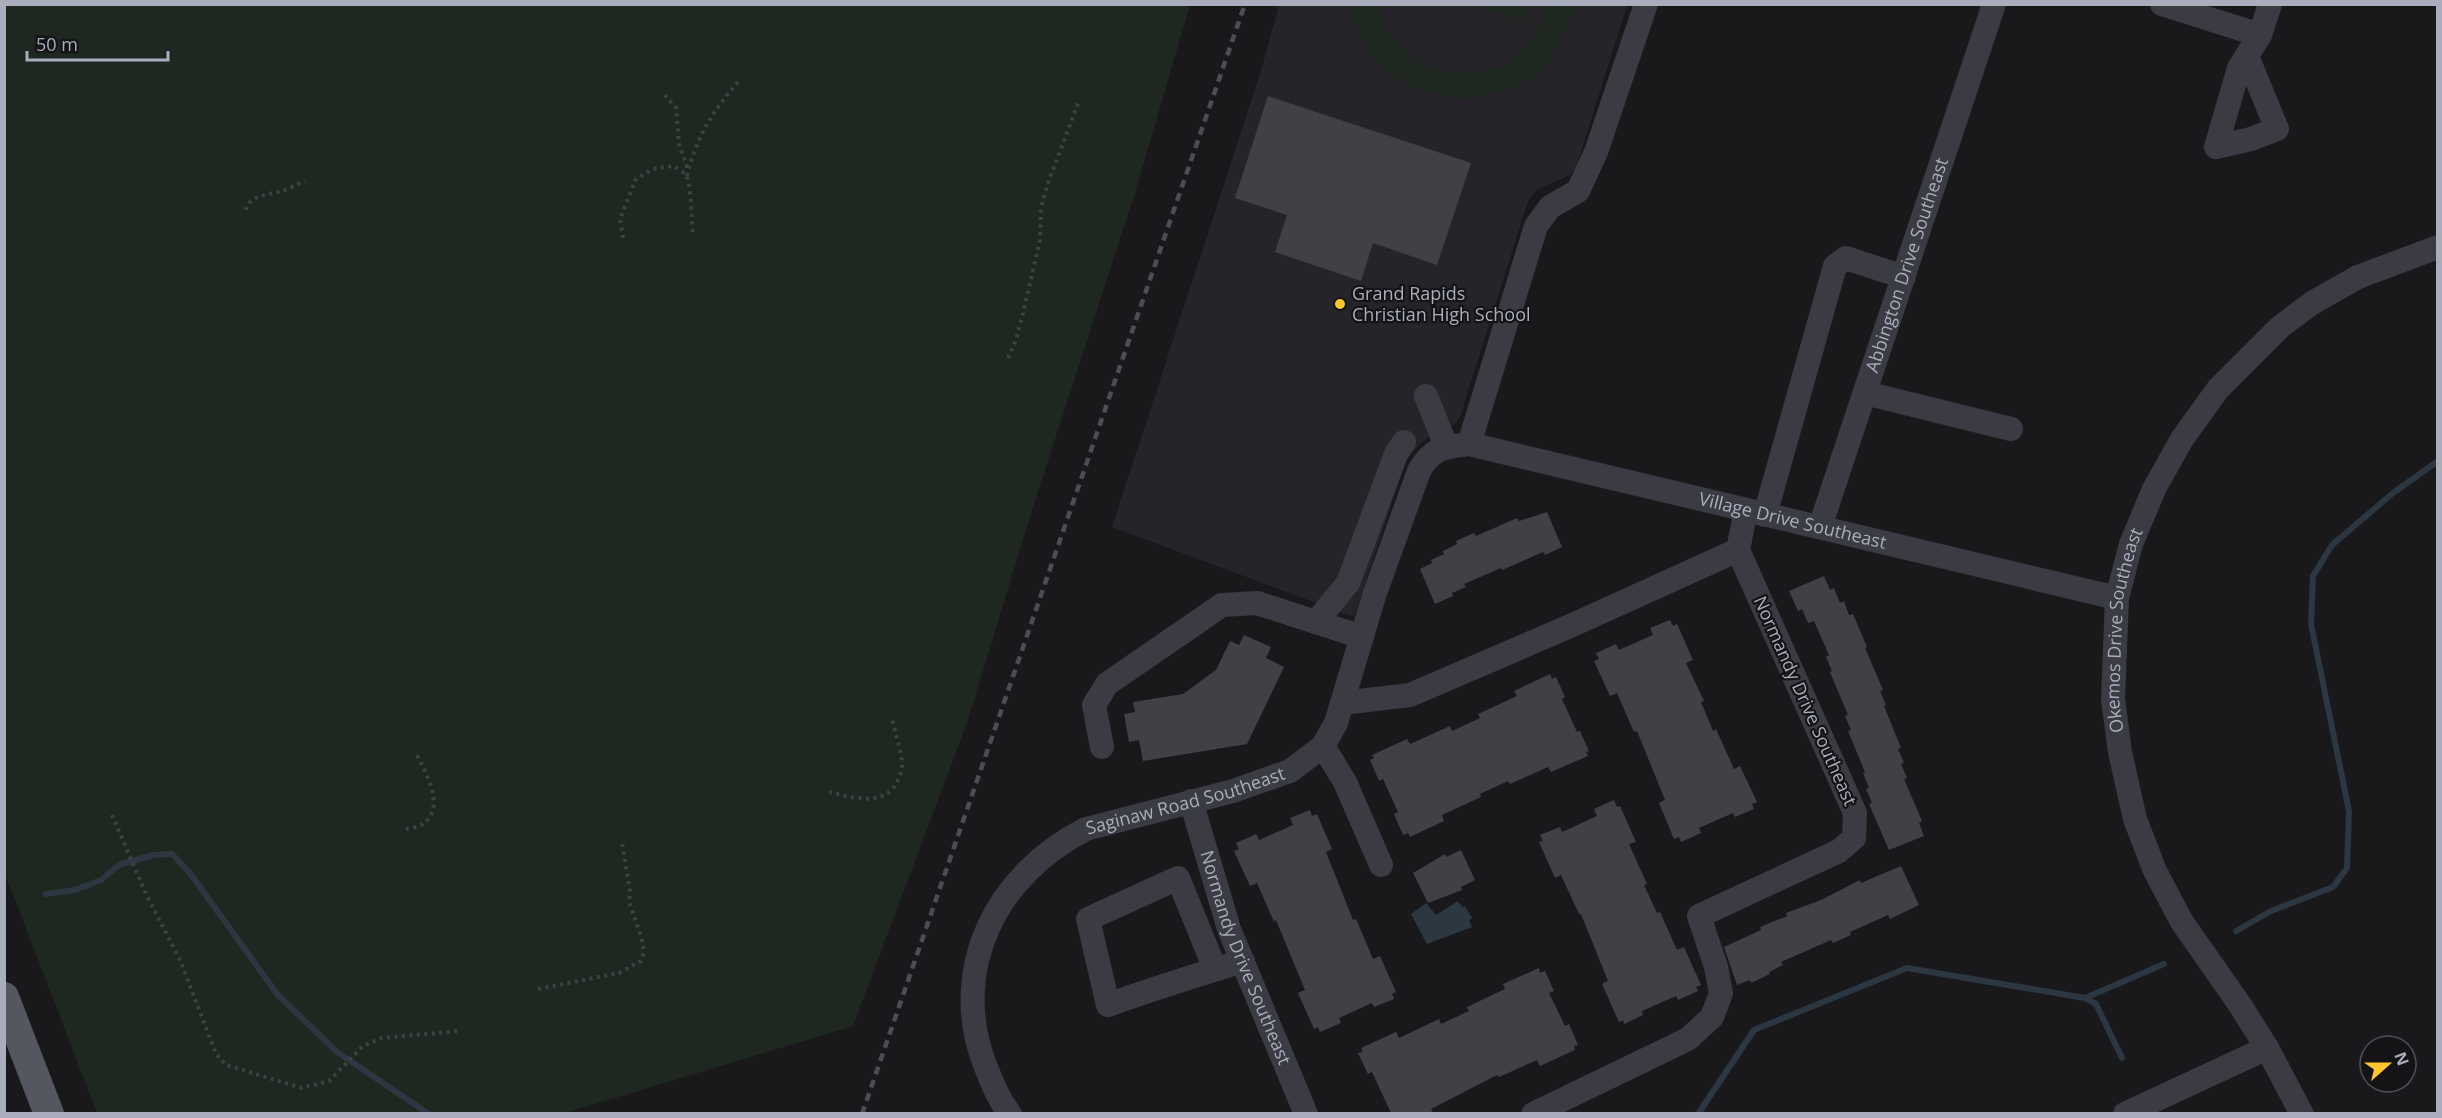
<svg xmlns="http://www.w3.org/2000/svg" width="2442" height="1118" viewBox="0 0 2442 1118" font-family="'Open Sans',sans-serif">
<style>
.built{fill:#252529}
.green{fill:#1e2720}
.water{fill:#2d3741}
.lines{fill:none;stroke-linecap:round;stroke-linejoin:round}
.stream{stroke:#2d3741;stroke-width:6}
.building{fill:#404146}
.path{stroke:#3f4148;stroke-width:4;stroke-dasharray:3 4.5;stroke-linecap:butt}
.minor{stroke:#3b3c43;stroke-width:24}
.major{stroke:#555760;stroke-width:30}
.rail{stroke:#4c4e56;stroke-width:4.5;stroke-dasharray:8 6;stroke-linecap:butt}
.poi-dot{fill:#ffc72d;stroke:#141417;stroke-width:2}
.labels{text-anchor:middle;stroke-width:4.5;stroke-linejoin:round;paint-order:stroke}
.street-label{font-size:18px;fill:#aaaebc;stroke:#141417}
.poi-label{font-size:18px;fill:#aaaebc;stroke:#141417;text-anchor:start}
</style>
<rect width="100%" height="100%" fill="#19191c"/>
<path class="built" d="M1279,5H1627L1576,168L1570,175L1537,190L1528,201L1460,417L1455,424L1428,437L1407,457L1354,617L1112,527L1261,71Z"/>
<path class="green" d="M5,4L1190,5L1135,193L1033,507L967,723L853,1026L565,1113H97L5,874Z
M1352,5H1378C1381,23 1393,40 1407,51C1461,96 1529,69 1550,5H1576C1568,30 1558,53 1538,72C1527,82 1511,88 1497,93C1447,108 1392,89 1366,43C1360,31 1353,18 1352,5Z
M1471,5H1531L1525,22Z"/>
<path class="water" d="M1458,901L1462,907L1465,906L1472,918L1469,920L1472,927L1427,944L1411,914L1426,903L1436,915Z"/>
<g class="lines">
<path class="stream" d="M46,894L75,890L101,880L119,865L153,855L172,854L189,872L278,995L337,1052L429,1114
M2236,931L2271,911L2333,887L2347,868L2349,811L2311,624L2313,576L2332,545L2393,493L2438,461
M2085,998L2096,1004L2122,1058
M1698,1114L1754,1030L1907,968L2085,998L2164,964"/>
</g>
<path class="building" d="M1268,96L1471,163L1437,265L1373,243L1361,281L1275,252L1287,215L1235,198Z
M1547,512L1562,547L1545,555L1543,552L1502,570L1501,568L1464,584L1466,587L1452,593L1453,596L1435,604L1420,569L1432,563L1431,560L1444,554L1443,551L1457,544L1456,541L1474,533L1476,536L1517,518L1519,521Z
M1824,576L1830,590L1834,588L1840,603L1844,601L1849,615L1853,614L1867,647L1865,648L1883,690L1880,691L1886,705L1884,706L1901,748L1898,749L1904,763L1901,764L1907,778L1904,779L1922,821L1919,823L1924,836L1889,850L1869,804L1872,803L1866,789L1869,788L1863,773L1865,772L1848,731L1851,730L1845,716L1848,715L1830,672L1832,671L1826,657L1829,655L1814,621L1808,623L1802,609L1798,611L1789,591Z
M1670,620L1673,626L1677,624L1693,660L1686,663L1704,701L1701,702L1713,731L1716,729L1734,769L1740,766L1757,802L1752,804L1754,809L1735,817L1733,813L1699,828L1701,833L1681,842L1679,837L1674,839L1659,803L1665,800L1637,731L1634,732L1617,693L1610,696L1594,661L1599,659L1596,653L1616,644L1619,650L1653,635L1650,628Z
M1244,635L1271,647L1266,658L1284,667L1247,744L1143,761L1139,740L1129,742L1124,714L1135,712L1133,702L1183,694L1216,670L1230,641L1239,645Z
M1550,674L1552,679L1556,677L1565,697L1562,699L1577,732L1580,731L1589,751L1586,752L1588,756L1551,772L1548,767L1510,784L1508,781L1480,794L1481,797L1442,815L1444,821L1410,837L1408,833L1403,835L1394,814L1398,812L1383,779L1379,781L1370,760L1374,758L1372,755L1407,739L1410,744L1450,726L1452,731L1480,718L1478,714L1517,696L1514,691Z
M1614,800L1617,807L1620,806L1636,842L1629,844L1647,884L1644,885L1657,913L1660,912L1677,950L1684,947L1701,985L1696,987L1698,991L1678,1000L1676,996L1642,1011L1643,1015L1624,1024L1623,1020L1619,1022L1602,984L1608,981L1581,914H1579L1561,875L1555,878L1539,842L1543,841L1540,835L1560,827L1562,832L1597,816L1594,809Z
M1310,810L1312,816L1317,814L1332,849L1326,852L1353,920L1356,919L1373,959L1380,956L1396,992L1392,994L1394,999L1374,1007L1372,1003L1339,1018L1341,1023L1320,1032L1318,1027L1314,1029L1298,993L1305,990L1276,920L1274,922L1257,883L1250,886L1234,851L1239,849L1236,843L1256,834L1259,840L1293,825L1290,818Z
M1461,850L1475,880L1461,887L1462,890L1428,903L1413,873L1445,854L1446,857Z
M1901,866L1919,905L1890,919L1888,915L1850,932L1851,935L1833,943L1831,940L1781,962L1783,965L1769,972L1770,974L1751,983L1750,980L1737,985L1724,947L1761,930L1760,927L1787,916L1786,913L1821,900L1860,880L1861,883Z
M1539,968L1540,973L1545,971L1554,991L1549,993L1565,1026L1569,1024L1578,1045L1574,1046L1575,1050L1540,1066L1537,1060L1499,1077L1497,1075L1431,1109L1433,1113H1391L1372,1072L1368,1074L1358,1053L1363,1052L1361,1048L1396,1032L1399,1038L1439,1019L1441,1024L1469,1011L1467,1007L1505,989L1503,984Z"/>
<g class="lines">
<path class="path" d="M665,95L676,108L679,144L688,170
M687,176C696,138 713,110 739,81
M246,210C250,194 269,195 282,191C290,189 297,184 305,181
M623,238L620,219L636,179L653,169L673,166C677,168 683,171 685,174C692,184 691,219 693,233
M1008,358L1016,340L1022,317L1040,240L1041,208L1049,180L1079,101
M829,792C851,797 884,808 897,782C900,777 902,770 902,764C901,749 895,733 892,718
M112,815L146,894L181,962L216,1054L226,1065L302,1088L329,1081L363,1046L382,1038L458,1031
M406,829C411,828 420,827 424,823C446,807 425,770 415,752
M538,989L619,973L641,961L644,952L641,936L629,902L630,892L622,842"/>
<g class="minor">
<path d="M2162,4L2260,35"/>
<path d="M2247,56L2277,129L2251,139L2216,147L2239,68L2260,35L2270,4"/>
<path d="M1865,393L2011,429"/>
<path d="M1426,396L1446,446"/>
<path d="M1469,444L1536,226L1550,207L1578,191L1596,152L1646,4"/>
<path d="M1765,515L1835,266L1846,258L1904,277"/>
<path id="s1" d="M1820,527L1994,4"/>
<path d="M1316,622L1348,583L1396,454L1404,442"/>
<path d="M1342,703L1410,695L1568,627L1738,550L1746,510"/>
<path d="M1323,746L1345,782L1381,865"/>
<path d="M1102,747L1094,705L1107,684L1222,605L1257,603L1362,637"/>
<path id="s2" d="M1191,801L1229,929L1306,1114"/>
<path d="M1215,969L1178,878L1088,919L1108,1005C1152,989 1197,975 1243,961"/>
<path id="s3" d="M1010,1114C998,1099 992,1082 985,1065C948,968 997,874 1086,829L1233,791L1290,771L1323,746L1336,723L1374,596L1419,471C1432,448 1444,447 1469,444L2117,598"/>
<path d="M1533,1114L1688,1039L1712,1017L1721,993L1716,967L1699,916L1839,851L1854,838L1855,813L1738,550"/>
<path d="M2125,1114L2267,1048"/>
<path id="s4" d="M2302,1114L2267,1048L2240,1005L2182,922L2155,871L2135,819L2120,752L2113,699L2117,598L2131,544L2154,489L2182,439L2218,389L2280,327L2312,303L2358,277L2438,247"/>
</g>
<path class="major" d="M4,997L49,1114"/>
<path class="rail" d="M862,1114L1245,4"/>
</g>
<circle class="poi-dot" cx="1340" cy="304" r="6"/>
<g class="labels">
<g class="street-label">
<text dy="6" stroke="none"><textPath href="#s1" startOffset="276">Abbington Drive Southeast</textPath></text>
<text dy="6" stroke="none"><textPath href="#s3" startOffset="1276">Village Drive Southeast</textPath></text>
<text dy="6" stroke="none"><textPath href="#s4" startOffset="532">Okemos Drive Southeast</textPath></text>
<text transform="translate(1805 701) rotate(66)" y="6">Normandy Drive Southeast</text>
<text dy="6" stroke="none"><textPath href="#s3" startOffset="441">Saginaw Road Southeast</textPath></text>
<text dy="6" stroke="none"><textPath href="#s2" startOffset="166">Normandy Drive Southeast</textPath></text>
</g>
<g class="poi-label">
<text x="1352" y="300">Grand Rapids<tspan x="1352" dy="21">Christian High School</tspan></text>
</g>
</g>
<rect width="2442" height="1118" fill="none" stroke="#aaaebc" stroke-width="12"/>
<g transform="translate(2388 1064) rotate(69)"><circle r="28" fill="#141417" stroke="#505259" stroke-width="1.5"/>
<path d="M0-4.5L10 22L0 15L-10 22Z" fill="#ffc72d"/>
<text y="-9" font-size="16" font-weight="bold" text-anchor="middle" fill="#aaaebc">N</text>
</g>
<path d="M27 51v9h141v-9" fill="none" stroke="#aaaebc" stroke-width="3"/>
<text x="36" y="51" font-size="18" fill="#aaaebc" stroke="#141417" stroke-width="4.5" paint-order="stroke">50 m</text>
</svg>
